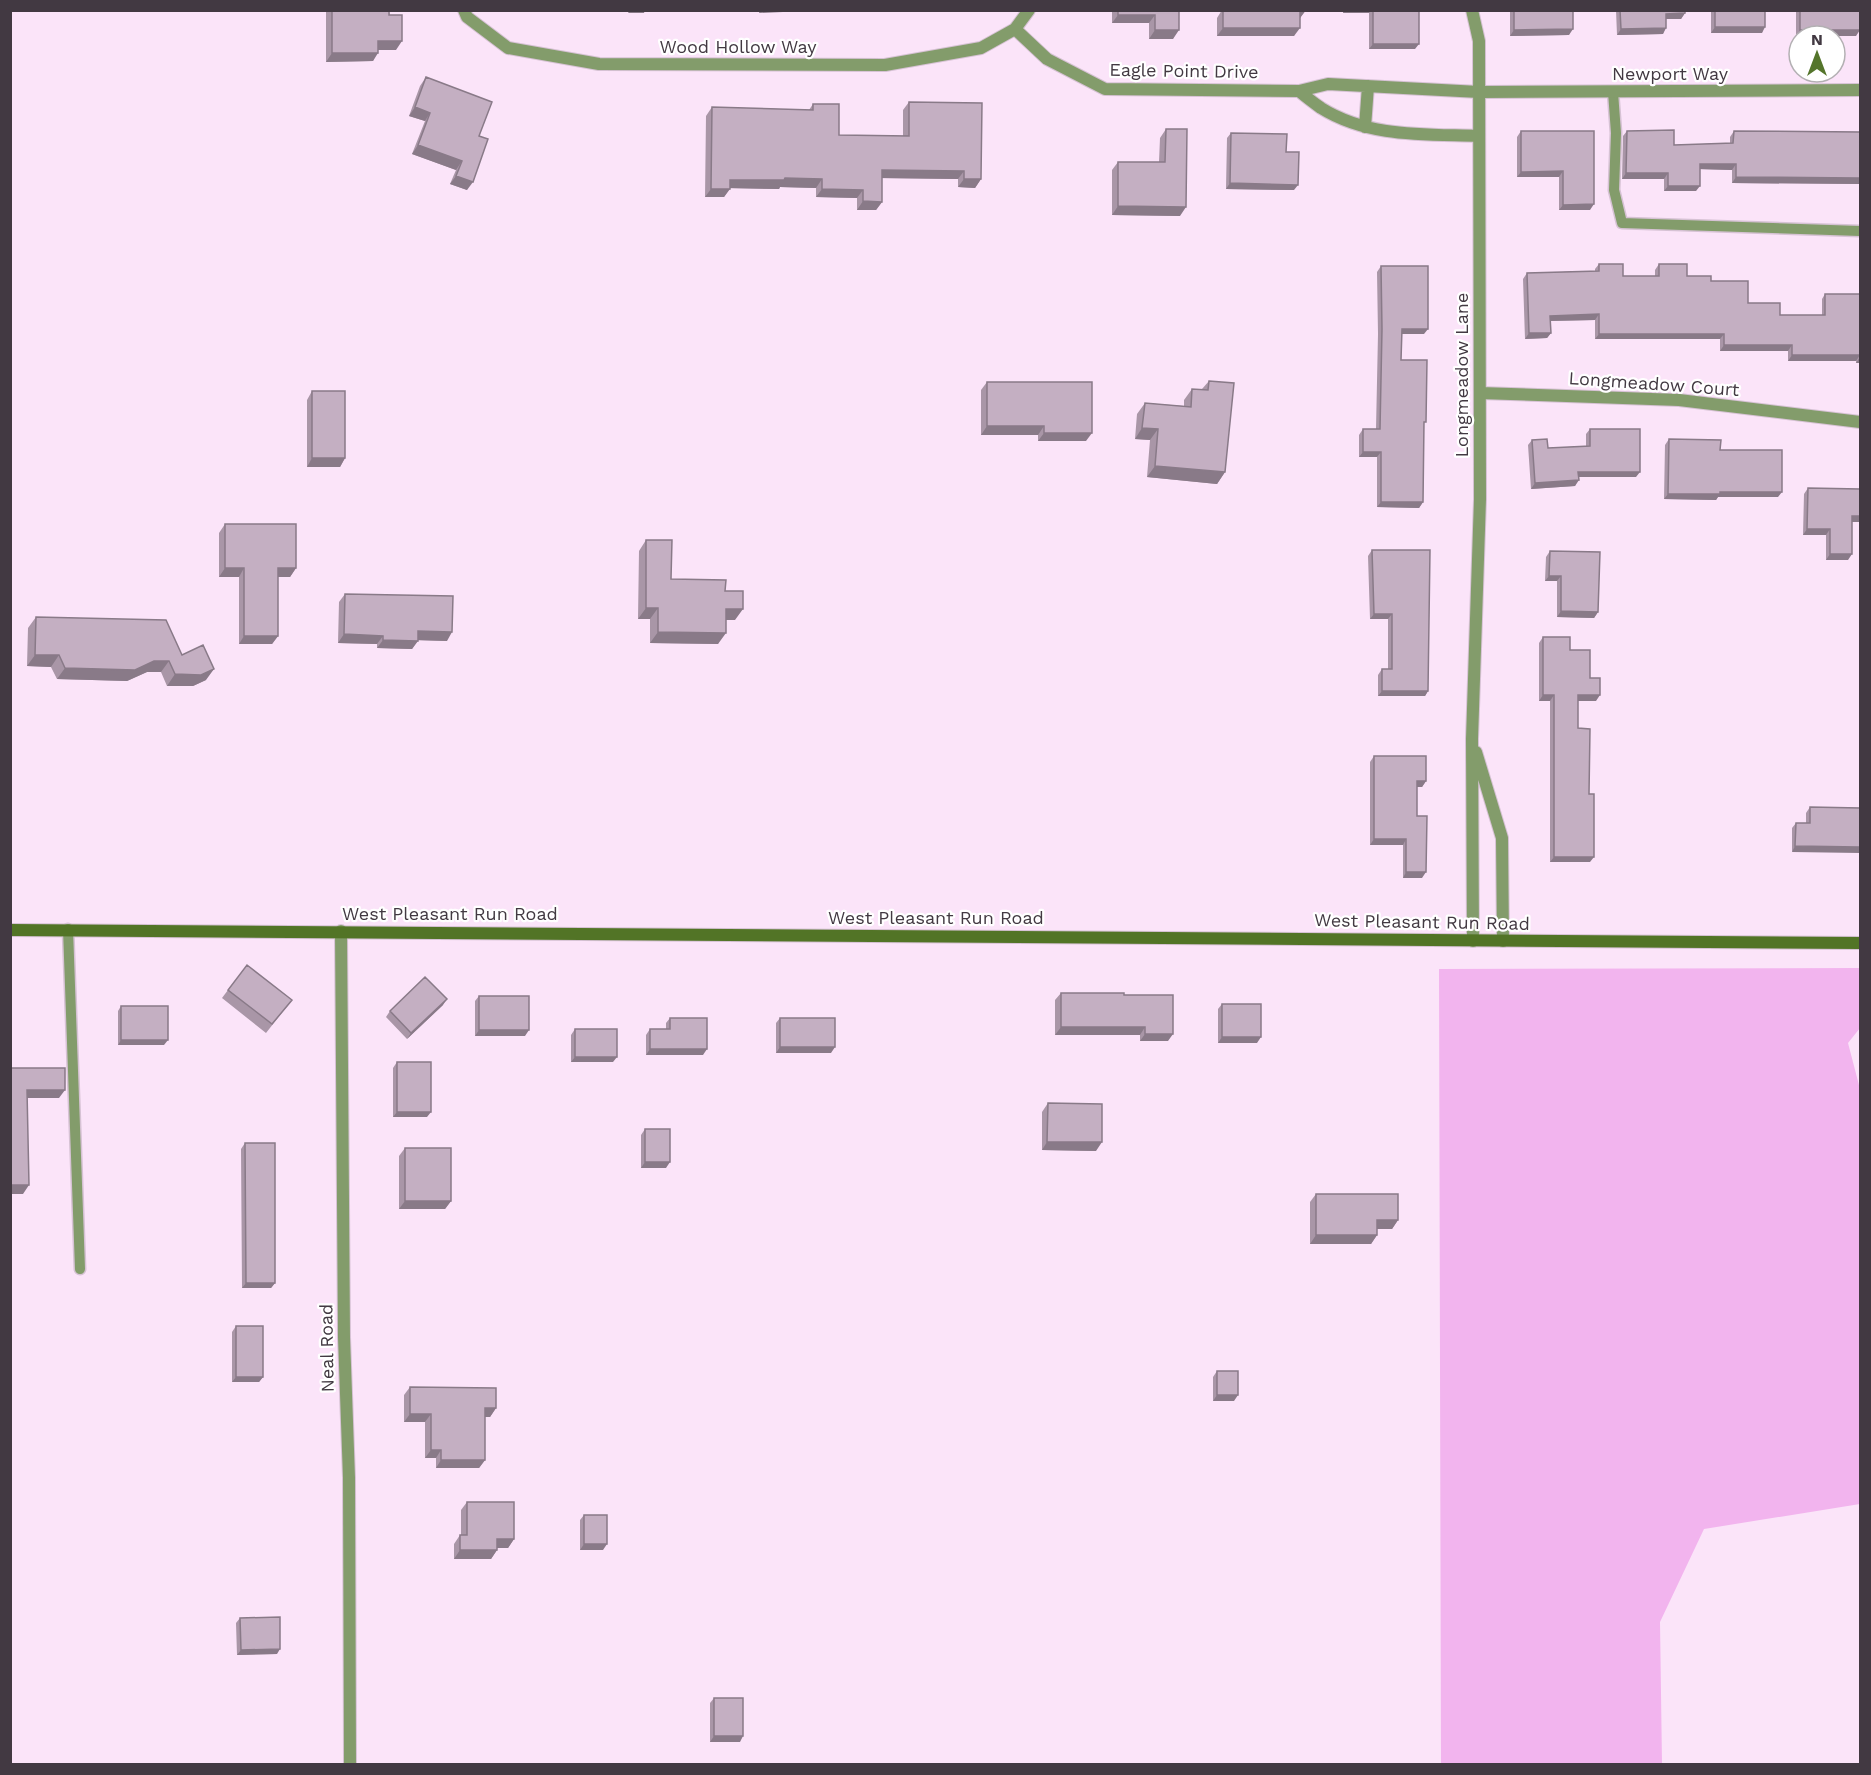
<svg xmlns="http://www.w3.org/2000/svg" width="1871" height="1775" viewBox="0 0 1871 1775" font-family="'Work Sans',sans-serif">
<style>
.green{fill:#f2b4ee}
.lines{fill:none;stroke-linecap:round;stroke-linejoin:round}
.service-casing{stroke:#d6c2d4;stroke-width:13}
.minor-casing{stroke:#d6c2d4;stroke-width:14}
.secondary-casing{stroke:#d6c2d4;stroke-width:14}
.service{stroke:#839c6b;stroke-width:10}
.minor{stroke:#839c6b;stroke-width:12}
.secondary{stroke:#527426;stroke-width:12}
.wall{fill:#a996a7}
.shaded-wall{fill:#897a88}
.building{fill:#c4afc2;stroke:#897a88;stroke-width:1.5}
.labels{text-anchor:middle;stroke-width:4.5;stroke-linejoin:round;paint-order:stroke}
.street-label{font-size:18px;fill:#423942;stroke:#fff}
</style>
<rect width="100%" height="100%" fill="#fbe4f9"/>
<path class="green" d="M1860,968V1028L1848,1043L1860,1089V1504L1704,1529L1660,1622L1662,1764H1441L1439,969Z"/>
<g class="lines">
<defs>
<path id="service" d="M1613,92L1616,133L1614,190L1622,223L1860,231
M68,929L80,1269"/>
<path id="minor" d="M464,10L467,17L508,48L599,64L885,65L981,48L1015,29L1029,10
M1472,10L1479,41L1480,499L1472,739L1473,941
M1015,29L1047,59L1105,89L1299,91
M1365,127L1368,86
M1479,136C1426,134 1369,138 1321,108C1314,103 1306,97 1299,91L1328,84L1479,92L1860,90
M1480,393L1679,400L1860,422
M1476,752L1502,838L1503,941
M341,931L344,1337L349,1478L350,1764"/>
<path id="secondary" d="M10,930L1860,943"/>
</defs>
<use href="#service" class="service-casing"/>
<use href="#minor" class="minor-casing"/>
<use href="#secondary" class="secondary-casing"/>
<use href="#service" class="service"/>
<use href="#minor" class="minor"/>
<use href="#secondary" class="secondary"/>
</g>
<path class="wall" d="M326,10H389L396,50H378L373,61L326,62Z
M1112,10H1179L1173,39H1149V23H1112Z
M1222,10H1306L1300,18L1294,36H1217V18Z
M1343,10H1419L1415,49H1369V13H1343Z
M1510,10H1573L1569,35L1510,36Z
M1616,10H1685V13L1681,19H1666L1663,34L1617,35Z
M1711,10H1765L1762,33H1711Z
M1796,10H1860L1856,36H1796Z
M426,77L479,136L467,190L450,184L456,170L412,154L425,121L409,116L420,86Z
M909,102L981,179L975,188L958,187V179L882,178V202L876,210H857V198L816,197V188L780,187L779,189L730,188L724,197H705L706,116L712,107L809,110L813,104L839,135L903,136V110Z
M1166,129L1180,216L1112,215V170L1118,162H1159L1160,138Z
M1521,131H1594L1590,210H1559V177H1517V137Z
M1627,131L1674,145L1730,143V137L1734,131L1860,132V184L1732,183V170L1700,169L1696,191H1664V179H1622L1623,136Z
M1231,133L1286,152L1294,190L1226,189L1227,138Z
M1599,264L1623,276H1655V270L1659,264L1687,276L1711,281L1748,303L1780,315H1822V299L1825,294H1860V363H1856V361H1788V351H1720V339H1595V320L1551,321V333L1547,338L1525,339L1523,279L1527,273L1595,271V269Z
M1381,266L1424,334H1402L1401,360L1424,425L1423,502L1419,508L1377,507V457H1359V435L1363,429H1376L1378,334L1377,272Z
M1209,381L1225,472L1217,484L1147,477L1150,440L1135,439L1137,414L1145,403L1184,406V400L1192,389H1202Z
M987,382L1086,441H1038V435H981V390Z
M312,391L345,458L340,467H307V400Z
M1590,429L1636,477H1579L1575,486L1531,489L1528,445L1532,440L1548,448L1586,446V434Z
M1669,439L1720,450L1778,497H1718L1716,500L1664,499L1665,445Z
M1808,488L1852,522L1848,560H1826V535H1803L1804,494Z
M225,524L296,568L290,577H278V636L272,644H239V577H219V533Z
M646,540L671,579L725,591L735,620H726L718,644L650,643V619H638L639,551Z
M1372,550L1428,691L1425,696H1378V675L1382,669H1388V619H1370L1368,556Z
M1550,551L1598,612L1594,618L1557,617V581H1545L1546,557Z
M345,594L447,641L418,640L412,649L377,648V644L338,643L339,602Z
M36,617L182,655L206,680L193,686H167L161,672H147L127,681L57,679L51,667L27,666L28,628Z
M1543,637L1570,650L1590,678L1596,701H1578V728L1589,794L1590,862H1550V701H1539V643Z
M1374,756L1426,781L1422,787H1417V816L1422,878H1403V845H1370V762Z
M1810,807L1860,808L1792,852V828L1796,823H1806V813Z
M228,990L292,1000L266,1033L222,998Z
M1061,993L1124,995L1168,1041H1140V1035H1055V1000Z
M479,996L525,1036H475V1001Z
M1222,1004L1257,1043H1218V1009Z
M443,1005L407,1039L386,1017L390,1011Z
M121,1006L164,1045H118V1011Z
M670,1018L703,1055H646V1035L650,1029H666V1023Z
M780,1018L831,1053H776V1023Z
M575,1029L613,1062H571V1035Z
M397,1062L427,1117H393V1068Z
M1048,1103L1096,1151L1042,1150V1112Z
M645,1129L666,1168H641V1135Z
M245,1143L275,1283L271,1288H242L241,1149Z
M405,1148L451,1201L445,1209H399V1156Z
M1316,1194L1398,1220L1392,1229H1377V1235L1371,1244H1310V1202Z
M236,1326L263,1377L259,1382H232V1332Z
M1217,1371L1234,1401H1213V1377Z
M410,1387L496,1408L490,1417H485V1460L479,1468H436V1458H425V1422H404V1395Z
M467,1502L514,1539L508,1548H497V1550L491,1559H454V1544L460,1535H461V1510Z
M584,1515L603,1550H580V1520Z
M240,1618L277,1654L237,1655L236,1623Z
M714,1698L740,1742H710V1703Z"/>
<path class="shaded-wall" d="M630,10H645L644,13H628Z
M760,10H784L783,12L759,13Z
M1300,10H1306L1300,18Z
M1345,10H1371L1369,13H1343Z
M1685,13L1681,19H1662L1666,14Z
M1118,15H1155L1149,23H1112Z
M1715,27H1765L1762,33H1711Z
M1223,28H1300L1294,36H1217Z
M1666,28L1663,34L1617,35L1621,29Z
M1573,29L1569,35L1510,36L1514,30Z
M1155,30H1179L1173,39H1149Z
M1800,30H1860L1856,36H1796Z
M378,41H402L396,50H373Z
M1373,44H1419L1415,49H1369Z
M332,53H378L373,61L326,62Z
M415,107L430,113L425,121L409,116Z
M418,145L462,161L456,170L412,154Z
M1700,164H1736L1732,170L1696,169Z
M882,170L964,171L958,179L877,178Z
M1563,171L1559,177H1517L1521,172Z
M1626,173H1668L1664,179H1622Z
M456,176L473,182L467,190L450,184Z
M1736,177L1860,178V184L1732,183Z
M785,178L822,179L816,188L780,187L779,189L724,188L730,180Z
M964,179H981L975,188L958,187Z
M1230,183L1298,185L1294,190L1226,189Z
M1668,186H1700L1696,191H1664Z
M711,189H730L724,197H705Z
M822,189L863,190L857,198L816,197Z
M863,201L882,202L876,210H857Z
M1594,204L1590,210H1559L1563,205Z
M1118,206L1186,207L1180,216L1112,215Z
M1599,314L1595,320L1546,321L1550,316Z
M1402,329H1428L1424,334H1398Z
M1529,333H1551L1547,338L1525,339Z
M1599,334H1724L1720,339H1595Z
M1724,345H1792L1788,351H1720Z
M1792,355H1860L1856,361H1788Z
M1860,357V363H1856Z
M987,426H1044L1038,435H981Z
M1142,428L1158,429L1150,440L1135,439Z
M1044,433H1092L1086,441H1038Z
M1363,452H1381L1377,457H1359Z
M312,458H345L340,467H307Z
M1155,466L1225,472L1217,484L1147,477Z
M1578,472H1640L1636,477H1574Z
M1579,480L1575,486L1531,489L1535,483Z
M1720,492H1782L1778,497H1718L1716,500L1664,499L1668,494Z
M1381,502H1423L1419,508L1377,507Z
M1852,516H1860V522H1848Z
M1807,529H1830L1826,535H1803Z
M1830,554H1852L1848,560H1826Z
M225,568H244L239,577H219Z
M278,568H296L290,577H272Z
M1549,576H1561L1557,581H1545Z
M646,608H658L650,619H638Z
M726,609H743L735,620H719Z
M1561,611L1598,612L1594,618L1557,617Z
M1374,614H1392L1388,619H1370Z
M418,631L452,632L447,641L412,640Z
M658,632L726,633L718,644L650,643Z
M344,634L383,636L377,644L338,643Z
M244,636H278L272,644H239Z
M383,640L418,641L412,649L377,648Z
M35,655H59L51,667L27,666Z
M154,661H169L161,672H147L127,681L57,679L65,668Z
M214,669L206,680L193,686H167L175,674Z
M1382,691H1428L1425,696H1378Z
M1543,695H1554L1550,701H1539Z
M1578,695H1600L1596,701H1574Z
M1417,781H1426L1422,787H1413Z
M1374,839H1406L1403,845H1370Z
M1795,846L1860,847V853L1792,852Z
M1554,857H1594L1590,862H1550Z
M1406,872H1426L1422,878H1403Z
M447,999L443,1005L407,1039L411,1033Z
M1061,1027H1145L1140,1035H1055Z
M479,1030H529L525,1036H475Z
M1145,1034H1173L1168,1041H1140Z
M1222,1037H1261L1257,1043H1218Z
M121,1040H168L164,1045H118Z
M780,1047H835L831,1053H776Z
M650,1049H707L703,1055H646Z
M575,1057H617L613,1062H571Z
M27,1090H65L59,1098H21Z
M397,1112H431L427,1117H393Z
M1047,1142H1102L1096,1151L1042,1150Z
M645,1162H670L666,1168H641Z
M10,1185H29L23,1194H10Z
M405,1201H451L445,1209H399Z
M1377,1220H1398L1392,1229H1371Z
M1316,1235H1377L1371,1244H1310Z
M246,1283H275L271,1288H242Z
M236,1377H263L259,1382H232Z
M1217,1395H1238L1234,1401H1213Z
M485,1408H496L490,1417H479Z
M410,1414H431L425,1422H404Z
M431,1450H441L436,1458H425Z
M441,1460H485L479,1468H436Z
M497,1539H514L508,1548H491Z
M584,1544H607L603,1550H580Z
M460,1550H497L491,1559H454Z
M280,1649L277,1654L237,1655L241,1650Z
M714,1736H743L740,1742H710Z"/>
<path class="building" d="M332,10H389V15H402V41H378V53H332Z
M1118,10H1179V30H1155V15H1118Z
M1223,10H1300V28H1223Z
M1373,10H1419V44H1373Z
M1514,10H1573V29L1514,30Z
M1620,10H1685V13L1666,14V28L1621,29Z
M1715,10H1765V27H1715Z
M1800,10H1860V30H1800Z
M426,77L492,102L479,136L488,139L473,182L456,176L462,161L418,145L430,113L415,107Z
M909,102L982,103L981,179H964V171L882,170V202L863,201V190L822,189V179L785,178L784,180H730V189H711L712,107L813,110V104H839V135L909,136Z
M1166,129H1187L1186,207L1118,206V162H1165Z
M1674,130V145L1733,143L1734,131L1860,132V178L1736,177V164H1700V186H1668V173H1626L1627,131Z
M1521,131H1594V204L1563,205V171L1521,172Z
M1231,133L1287,134L1286,152H1299L1298,185L1230,183Z
M1599,264H1623V276H1659V264H1687V276H1711V281H1748V303H1780V315H1825V294H1860V357V355H1792V345H1724V334H1599V314L1550,316L1551,333H1529L1527,273L1599,271Z
M1381,266H1428V329H1402L1401,360H1427L1426,422H1424L1423,502H1381V452H1363V429H1380L1382,329Z
M1209,381L1234,383L1225,472L1155,466L1158,429L1142,428L1145,403L1191,407L1192,389L1208,390Z
M987,382H1092V433H1044V426H987Z
M312,391H345V458H312Z
M1590,429H1640V472H1578L1579,480L1535,483L1532,440L1547,439L1548,448L1590,446Z
M1669,439L1721,440L1720,450H1782V492H1720V494H1668Z
M1808,488L1860,489V516H1852V554H1830V529H1807Z
M225,524H296V568H278V636H244V568H225Z
M646,540H672L671,579L726,580L725,591H743V609H726V633L658,632V608H646Z
M1372,550H1430L1428,691H1382V669H1392V614H1374Z
M1550,551L1600,552L1598,612L1561,611V576H1549Z
M345,594L453,596L452,632L418,631V641L383,640V636L344,634Z
M36,617L166,620L182,655L203,645L214,669L201,675L175,674L169,661H154L135,670L65,668L59,655H35Z
M1543,637H1570V650H1590V678H1600V695H1578V728L1590,729L1589,794H1594V857H1554V695H1543Z
M1374,756H1426V781H1417V816H1427L1426,872H1406V839H1374Z
M1810,807L1860,808V847L1795,846L1796,823H1810Z
M247,965L292,1000L272,1024L228,990Z
M425,977L447,999L411,1033L390,1011Z
M1061,993H1124V995H1173V1034H1145V1027H1061Z
M479,996H529V1030H479Z
M1222,1004H1261V1037H1222Z
M121,1006H168V1040H121Z
M670,1018H707V1049H650V1029H670Z
M780,1018H835V1047H780Z
M575,1029H617V1057H575Z
M397,1062H431V1112H397Z
M10,1068H65V1090H27L29,1185H10Z
M1048,1103L1102,1104V1142H1047Z
M645,1129H670V1162H645Z
M245,1143H275V1283H246Z
M405,1148H451V1201H405Z
M1316,1194H1398V1220H1377V1235H1316Z
M236,1326H263V1377H236Z
M1217,1371H1238V1395H1217Z
M410,1387L496,1388V1408H485V1460H441V1450H431V1414H410Z
M467,1502H514V1539H497V1550H460V1535H467Z
M584,1515H607V1544H584Z
M280,1617V1649L241,1650L240,1618Z
M714,1698H743V1736H714Z"/>
<g class="labels">
<g class="street-label">
<text x="738" y="53">Wood Hollow Way</text>
<text transform="translate(1184 71) rotate(1)" y="6">Eagle Point Drive</text>
<text x="1670" y="80">Newport Way</text>
<text transform="translate(1462 375) rotate(-90)" y="6">Longmeadow Lane</text>
<text transform="translate(1654 384) rotate(4)" y="6">Longmeadow Court</text>
<text x="450" y="920">West Pleasant Run Road</text>
<text x="936" y="924">West Pleasant Run Road</text>
<text transform="translate(1422 922) rotate(1)" y="6">West Pleasant Run Road</text>
<text transform="translate(327 1348) rotate(-91)" y="6">Neal Road</text>
</g>
</g>
<rect width="1871" height="1775" fill="none" stroke="#423942" stroke-width="24"/>
<g transform="translate(1817 54)"><circle r="28" fill="#ffffff" stroke="#b3b0b3" stroke-width="1.5"/>
<path d="M0-4.5L10 22L0 15L-10 22Z" fill="#54752b"/>
<text y="-9" font-size="16" font-weight="bold" text-anchor="middle" fill="#423942">N</text>
</g>
</svg>
